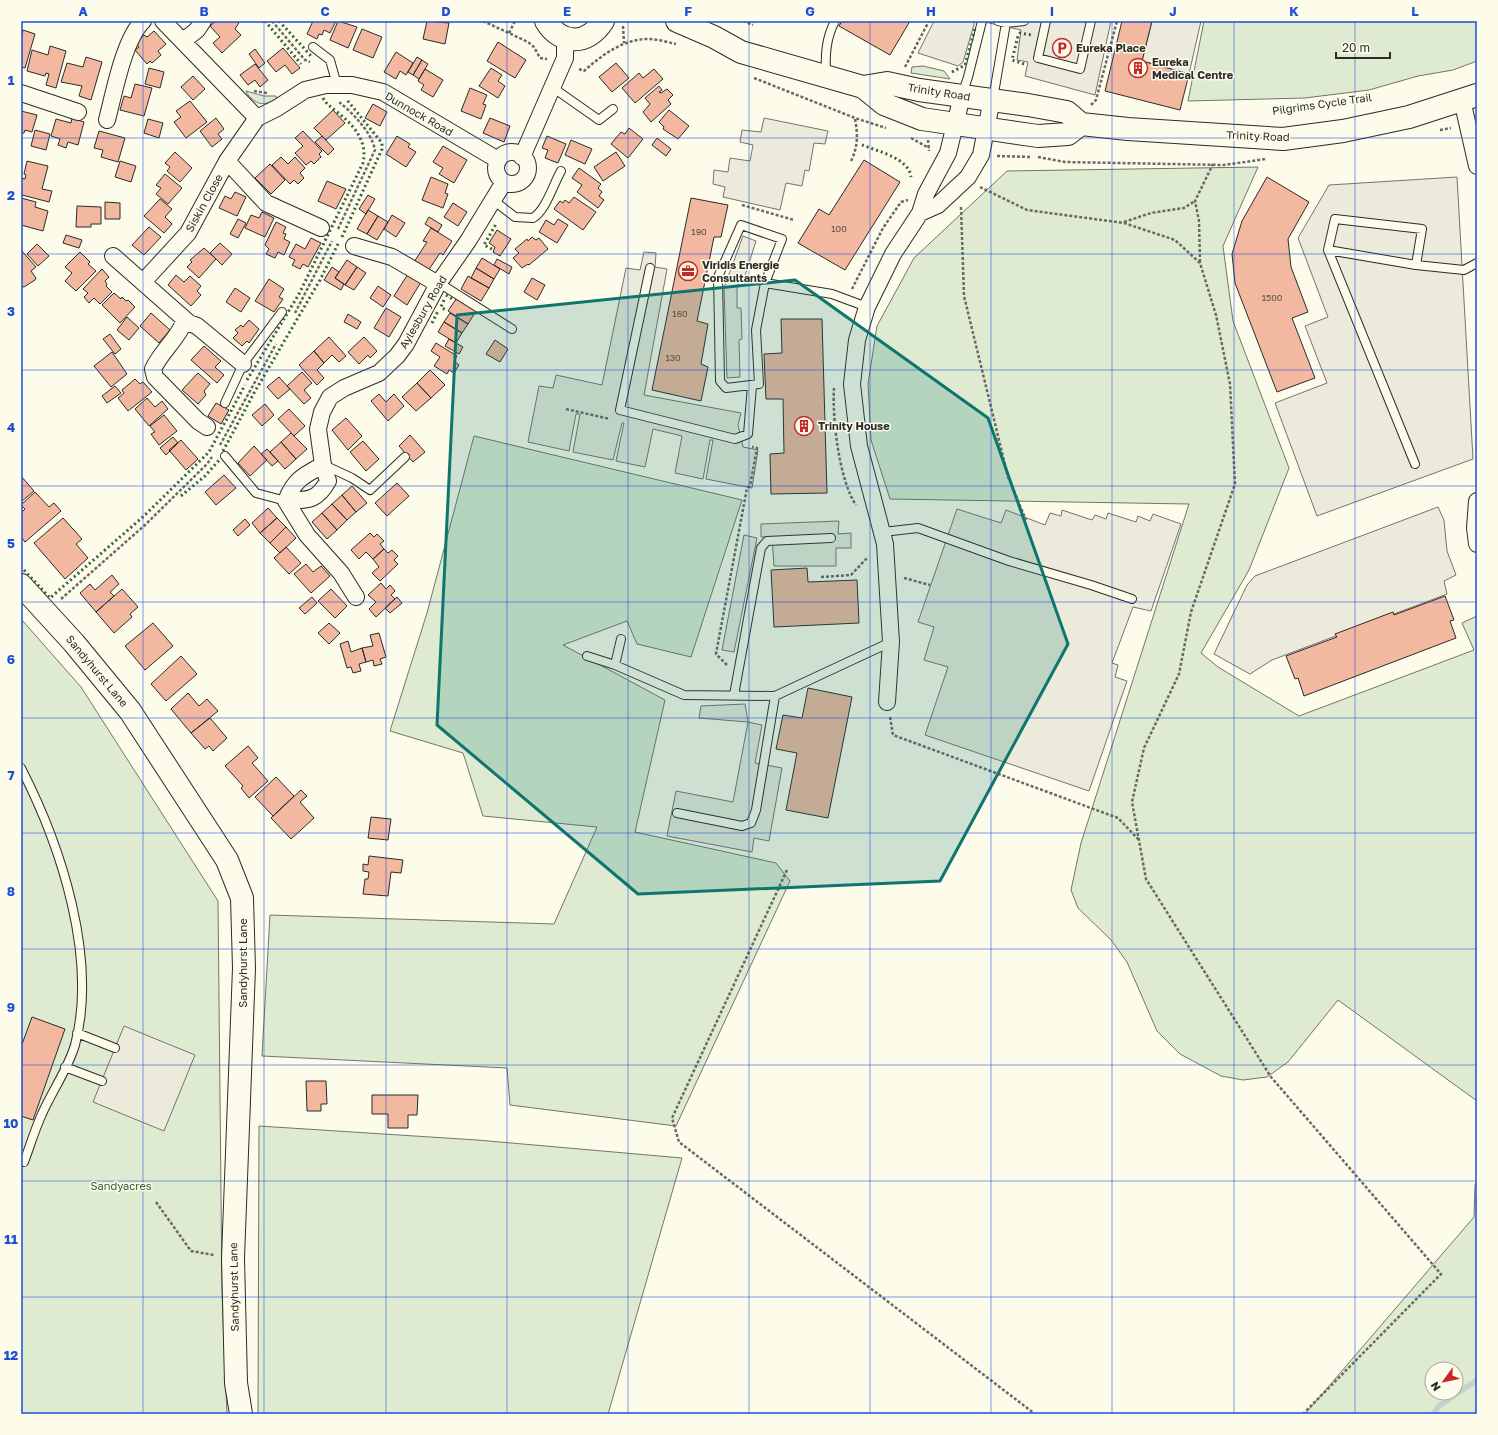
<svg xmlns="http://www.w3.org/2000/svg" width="1498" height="1435" viewBox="0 0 1498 1435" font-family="'Golos Text',sans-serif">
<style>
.green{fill:#deebd1;stroke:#74746e;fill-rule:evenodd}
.parking{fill:#eceadb;stroke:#74746e}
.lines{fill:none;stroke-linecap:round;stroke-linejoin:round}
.stream{stroke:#c7d0d0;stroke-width:5.5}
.building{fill:#f2b8a0;stroke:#2b2b2b}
.lane-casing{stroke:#2b2b2b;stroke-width:10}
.street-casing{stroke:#2b2b2b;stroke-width:18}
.secondary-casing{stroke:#2b2b2b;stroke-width:24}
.primary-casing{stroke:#2b2b2b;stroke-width:24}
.path{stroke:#6a6964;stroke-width:2.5;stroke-dasharray:3 2;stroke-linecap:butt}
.lane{stroke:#fdfbea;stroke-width:8}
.street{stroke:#fdfbea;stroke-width:16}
.secondary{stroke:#fdfbea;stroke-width:22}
.primary{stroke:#fdfbea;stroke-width:22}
.hedge{stroke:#34623c;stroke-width:3;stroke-dasharray:2 3;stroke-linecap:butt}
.marked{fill:#0f766e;fill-opacity:0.2;stroke:#0f766e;stroke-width:3;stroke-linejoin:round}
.grid{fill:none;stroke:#1d4ed8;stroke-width:1;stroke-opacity:0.55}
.labels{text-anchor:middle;stroke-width:3;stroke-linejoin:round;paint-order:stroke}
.number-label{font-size:9px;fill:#5d4e48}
.poi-label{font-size:11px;font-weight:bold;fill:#2b2b2b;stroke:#fdfbea;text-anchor:start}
.street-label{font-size:11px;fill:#2b2b2b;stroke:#fdfbea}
.park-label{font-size:11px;fill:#34623c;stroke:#fdfbea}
.neatline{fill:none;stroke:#1d4ed8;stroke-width:1.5}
.grid-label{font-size:13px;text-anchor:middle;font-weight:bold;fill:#1d4ed8}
</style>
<rect width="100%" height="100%" fill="#fdfbea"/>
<path class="green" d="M1204,21H1477V61L1453,70L1418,76L1369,90L1305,98L1188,101Z
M923,66L944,71L950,79L911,73L912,67Z
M246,91L264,96H276L277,98C267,104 261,107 251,98C249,96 247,94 246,91Z
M1258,167L1223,246L1233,321L1289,468L1249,570L1201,653L1218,667L1299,716L1474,650L1462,623L1477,616V1101L1338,1000L1288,1062L1267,1077L1243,1080L1221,1076L1180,1054L1157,1031L1127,962L1111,940L1078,908L1071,890L1081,843L1189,504L890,499L871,440L868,384L877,326L914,258L1007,171Z
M474,436L742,500L691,657L637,644L627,621L563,645L665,700L635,832L776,863L790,881L676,1126L510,1105L507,1068L262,1056L270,915L554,924L597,827L483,816L463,753L390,731L427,613Z
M21,619L81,687L218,901L222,1291L227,1414H21Z
M259,1126L477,1140L682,1158L608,1414H258Z
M1477,1181V1414H1305L1474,1217L1475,1185ZM1432,1369H1456V1393H1432Z"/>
<path class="parking" d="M934,21H975L963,62L958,66L918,53Z
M980,21H1111L1095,95L1025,76L1028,62L1017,60L1021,30Z
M1152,21H1201L1189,74L1142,61Z
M764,118L828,131L825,144L814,143L809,171L805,170L802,186L786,183L780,210L723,197L725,187L713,184L714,170L728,172L730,158L750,161L753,145L740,142L742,130L761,132Z
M1457,177L1473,459L1317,516L1275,403L1327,383L1305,326L1328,317L1298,238L1329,185Z
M743,236L756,241L744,279L740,278L737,288V308H741L742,339L739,340L740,377L727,378L724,288Z
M644,252L656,253L655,267L667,269L644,395L741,413L738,425L743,447L758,450L752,488L706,479L713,440H710L703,479L675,473L682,436L653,429L645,467L616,461L624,423H622L613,460L573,452L580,414H576L569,451L528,442L539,386L553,388L556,375L602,385L626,268L640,270Z
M1438,507L1444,520L1447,551L1456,575L1444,581L1447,594L1272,660L1250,674L1214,654L1247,585L1255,576Z
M957,509L1001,523L1006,510L1045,525L1050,513L1061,516L1062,510L1092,520L1095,515L1106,519L1108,513L1136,522L1138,516L1150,521L1153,514L1181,524L1151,611L1133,607L1112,663L1118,665L1115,677L1127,681L1089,791L925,735L948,667L924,660L934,627L918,622Z
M839,521L838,534L851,533V548H836V566H774L772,537H761V524Z
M744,535L757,538L734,652L722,650Z
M745,704L748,722L762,725L755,763L782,768L769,841L754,838L752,852L667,836L676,791L733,802L748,722L699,718L701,706Z
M124,1026L195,1055L164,1131L93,1102Z"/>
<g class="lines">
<path class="stream" d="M1433,1414L1439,1406L1477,1380"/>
</g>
<path class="building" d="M216,21H240L235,29L241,35L222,53L213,43L220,37L210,26Z
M313,21H336L330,33L324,30L322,35L319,34L317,39L307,34Z
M338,21L357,27L348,48L330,40Z
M427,21L449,23L445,44L423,39Z
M842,21H910L890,55L839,26Z
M1122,21H1152L1142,61L1189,74L1180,110L1105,91Z
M362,29L382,37L373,58L353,50Z
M23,30L35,34L25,68L21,67V38Z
M154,31L166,44L158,51L161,55L152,63L150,61L147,64L135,50L139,47L136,43L144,35L147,37Z
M498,42L526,60L515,78L487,61Z
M50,46L66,51L56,88L46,85L49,74L46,73L45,76L27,71L32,50L48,55Z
M283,48L300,68L292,74L285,65L276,72L267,61Z
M255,49L265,63L259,68L249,54Z
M396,52L413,63L406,75L400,71L396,79L384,72Z
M86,57L102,62L91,100L79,96L82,86L61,82L67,63L83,67Z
M417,57L422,60L413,75L408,72Z
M422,60L428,64L419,79L413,75Z
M616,63L629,78L612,92L599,77Z
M255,64L268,80L260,87L255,80L248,85L240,75Z
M149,68L164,72L160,88L145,84Z
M491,68L502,75L498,81L505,86L498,98L479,86Z
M425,69L443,80L433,97L421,90L424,85L418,81Z
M654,69L663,79L635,103L622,88L639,73L643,78Z
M193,76L205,89L193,100L181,87Z
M135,84L152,88L144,116L120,110L124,96L131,98Z
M659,86L662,90L659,92L661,93L667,89L673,95L668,100L671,104L651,122L643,112L650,104L645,98Z
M470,88L487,95L483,104L486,105L481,119L461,111Z
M190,101L207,122L186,138L174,122L181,117L176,111Z
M373,104L387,112L380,126L365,118Z
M333,110L345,123L326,140L314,128Z
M669,110L689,126L678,139L663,129L664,127L659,122Z
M21,111L37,115L32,132L25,130L24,133H21Z
M72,118L84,122L78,145L68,142L66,148L58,145L60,139L51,136L56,119L71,123Z
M216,118L224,129L218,134L222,139L212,147L200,131Z
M490,118L510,126L504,142L483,133Z
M148,119L163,123L159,138L144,133Z
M629,128L643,139L628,158L611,144L621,132L625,134Z
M35,130L50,134L46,150L31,146Z
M99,131L125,138L118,162L101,157L103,150L94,148Z
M303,131L322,151L319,154L321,157L314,164L311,161L306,165L295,153L303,146L295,138Z
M322,136L334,149L328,155L315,142Z
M397,136L410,144L408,147L416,152L406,167L386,154Z
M547,136L566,144L558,163L545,158L548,150L542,148Z
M657,138L671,149L666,156L652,145Z
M571,140L592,149L585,164L565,155Z
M443,146L467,160L454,183L439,174L443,168L433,162Z
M175,152L192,168L180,182L167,171L170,167L165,163Z
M616,152L625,166L603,181L594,167Z
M281,157L288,164L295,157L305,168L300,173L304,178L298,184L294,180L290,184L272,165Z
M864,160L900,182L845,270L798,243L819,209L829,215Z
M27,161L48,166L42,189L52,191L49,202L22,195L21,178L25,179L26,175L24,174Z
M120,161L136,166L131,182L115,177Z
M270,164L285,180L271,194L255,178Z
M579,168L601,184L598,188L602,192L599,196L604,200L598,208L577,192L582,185L572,178Z
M165,174L182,188L168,204L156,194L161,188L156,185Z
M431,177L448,184L445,193L448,194L443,208L422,200Z
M1267,177L1309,202L1288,239L1291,267L1308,312L1292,318L1315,378L1277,392L1235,283L1232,254L1242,221Z
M327,181L346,189L336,209L318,201Z
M235,192L246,197L237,216L219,208L225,196L231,199Z
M368,195L375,199L366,214L359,209Z
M574,197L596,212L583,230L554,209L560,201L563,203L565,200L569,203Z
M21,198L36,202L35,207L48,211L43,231L21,225Z
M691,198L728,205L721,237H714L697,321L708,324L701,364L708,367L701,401L652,390Z
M160,199L172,209L165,217L172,224L164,233L144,216Z
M105,202L120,203V219H105Z
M453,203L467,212L458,226L444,217Z
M77,206L101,207V224H91V227H76Z
M368,210L378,216L367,234L357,229Z
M262,212L274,218L265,237L245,228L251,215L259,218Z
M392,215L405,223L396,237L384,229Z
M378,216L388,222L377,240L367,234Z
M429,217L442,225L438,232L425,224Z
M238,219L246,223L238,238L230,234Z
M558,219L568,225L557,243L539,232L546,220L554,225Z
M276,222L286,227L283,233L286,234L284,239L290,242L284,255L278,252L275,258L266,254L269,249L265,245Z
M149,227L161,237L144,255L132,245Z
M431,228L452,241L443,255L440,253L428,271L414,262L427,242L423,241Z
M497,230L511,239L500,256L493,252L495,247L489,243Z
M66,235L82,240L79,248L63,243Z
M532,237L536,240L539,238L548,249L529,265L528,264L522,268L513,258L519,253L515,249L527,239L528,241Z
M311,238L321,243L308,267L303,264L300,269L292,265L295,260L289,257L296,244L305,249Z
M220,243L232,254L222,265L210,253Z
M37,244L49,256L38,266L27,254Z
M204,248L216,259L199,278L187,267L192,262L190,260Z
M21,250L36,267L31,271L36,278L35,280L24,287L21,286Z
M80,252L90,262L88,264L96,271L76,291L65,281L72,273L65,267Z
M482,258L500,269L494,279L476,268Z
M497,259L512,267L509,274L494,265Z
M347,260L357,267L345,285L335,278Z
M332,267L339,272L335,278L344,284L341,290L324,280Z
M357,267L366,273L354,290L345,285Z
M476,268L494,279L489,288L471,278Z
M102,269L109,277L105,281L107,284L106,286L112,292L100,304L94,298L89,303L84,297L88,293L83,289Z
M408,274L421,282L407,305L394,296Z
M176,275L184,282L190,276L201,286L197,291L201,295L191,306L168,285Z
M468,276L489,288L481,301L461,289Z
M532,278L545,285L537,300L524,292Z
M269,279L284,289L279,297L283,299L274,312L255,301Z
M378,286L391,295L383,307L370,298Z
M235,288L250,298L241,312L226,302Z
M114,293L121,299L122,297L126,301L128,300L135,307L120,323L102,305Z
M456,299L476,311L468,324L448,311Z
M386,308L401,317L389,337L374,328Z
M151,313L170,330L159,343L140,326Z
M450,313L468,324L462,333L444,322Z
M348,314L361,322L357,329L344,322Z
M127,317L139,328L129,340L117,330Z
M781,319H822L827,493L771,494L770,454L784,453L783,399H766L764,354L782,353Z
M249,320L259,329L249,343L247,341L242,346L233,338L238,333L235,330L241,325L243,327Z
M444,322L462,333L456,343L438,332Z
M110,334L121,349L115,354L103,339Z
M329,337L346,356L339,362L332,355L324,363L314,351Z
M364,337L377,351L370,358L368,355L359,364L348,352Z
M449,339L463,347L459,354L445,346Z
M495,340L508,349L500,362L486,354Z
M436,343L457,356L454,361L459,365L454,373L449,370L447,374L434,366L440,357L431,351Z
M204,346L221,361L215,367L224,375L217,383L191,360Z
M314,351L324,363L317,370L324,378L317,385L299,365Z
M112,352L127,374L111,387L94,366Z
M430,370L445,385L431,398L417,383Z
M302,372L312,383L304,390L311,398L304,404L287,386Z
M198,373L210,384L204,391L206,395L198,404L182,390Z
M279,377L290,389L278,399L267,387Z
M135,379L140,384L143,382L152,392L128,411L118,398L124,393L122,390Z
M417,383L431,398L416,411L402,397Z
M115,386L121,393L107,403L102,396Z
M379,394L386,402L394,394L404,406L388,421L371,401Z
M147,398L155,407L162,401L168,409L149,426L135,409Z
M216,403L229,410L221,424L208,416Z
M265,404L274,415L262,426L252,415Z
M289,409L305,426L294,436L278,419Z
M164,415L177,431L159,445L151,434L155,432L150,426Z
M346,418L362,436L348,450L332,430Z
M291,433L307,449L296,459L281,442Z
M410,435L425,452L413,462L399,446Z
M173,437L178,443L166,455L160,448Z
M181,440L198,459L186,470L169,450Z
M363,441L379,459L366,471L350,452Z
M281,442L296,459L285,469L270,452Z
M254,446L267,460L250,476L238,463Z
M267,449L278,461L272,466L261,454Z
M224,475L236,488L216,505L205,492Z
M21,476L34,491L21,502Z
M397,483L409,496L387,516L375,503Z
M352,486L367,503L356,512L342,495Z
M35,492L49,507L54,503L61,511L25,542L21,537V513L25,509L21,505Z
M342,495L356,512L347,520L332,504Z
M332,504L347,520L337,530L322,513Z
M268,508L277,518L260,533L252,523Z
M322,513L337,530L327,539L312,522Z
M63,518L82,539L76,544L88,558L65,579L34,543Z
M277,518L286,527L270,543L260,533Z
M245,519L250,525L238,536L233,530Z
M286,527L296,538L280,553L270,543Z
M370,533L374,537L377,534L384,541L380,544L384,549L373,559L366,552L359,559L351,550Z
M286,547L301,563L289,574L274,558Z
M384,549L388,553L392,550L398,556L394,560L398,564L380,581L372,573L379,567L373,559Z
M306,564L313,572L321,566L330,576L311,593L294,574Z
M807,568L808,582L857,580L859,623L774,627L771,570Z
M112,575L119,584L110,592L114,596L96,612L80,593L90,584L95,590Z
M381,583L386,589L390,585L395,591L391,595L395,599L376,617L369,609L376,602L368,595Z
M122,589L138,607L130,614L132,617L114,633L96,612Z
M331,589L347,606L335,618L318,601Z
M1445,596L1454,620L1450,621L1456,638L1304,696L1298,678L1295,679L1286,656L1337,637L1335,634L1393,612L1394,615Z
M312,597L317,603L305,614L299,608Z
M397,597L402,603L390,613L385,608Z
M153,623L173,646L145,670L125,646Z
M329,623L340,633L329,644L318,633Z
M379,633L386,657L380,659L382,664L374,666L373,660L366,662L362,648L373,646L370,635Z
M348,641L351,652L362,648L366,662L359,664L361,671L353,673L351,667L347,668L340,644Z
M181,656L197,674L166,701L151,684Z
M808,688L852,697L828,818L786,810L797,753L776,749L783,715L802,718Z
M188,693L199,706L207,699L218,711L191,733L171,709Z
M210,718L227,738L213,751L209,746L205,749L191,733Z
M248,746L258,758L252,763L268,781L249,798L241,788L243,786L225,766Z
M276,777L294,796L273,816L255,797Z
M301,790L307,796L300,802L314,818L291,839L271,818Z
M371,817L391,819L388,840L368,838Z
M369,856L403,860L401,873L391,872L388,896L363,894L365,879H368L369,872L363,871V864L368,865Z
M32,1017L65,1029L33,1120L21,1116V1047Z
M306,1081H326L327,1104H321V1111H307Z
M372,1095H418L417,1115H408V1128H388V1114H372Z"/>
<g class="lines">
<defs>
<path id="lane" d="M998,21L1006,23L1024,21
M1046,21L1038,58L1080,69L1091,21
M313,47L330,60L337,85
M826,74C825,55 826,38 835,21
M552,87L599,120L613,109
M962,95L968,77L982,21
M993,99L1006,23
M493,200L515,217L533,218C546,210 553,185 561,171
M741,225L782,239L765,283L756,330L759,384L726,388L720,381L718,277Z
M1328,250L1415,464
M1416,265L1422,229L1335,219L1328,250L1416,265L1464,270L1477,263
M650,268L620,410L735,439L748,434L752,386
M439,283L512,329
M765,283L832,294L867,307
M225,403L243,364L282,312
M225,456L256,493L286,501
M324,465L352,478L370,490L405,457
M883,532L918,528L1009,561L1091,585L1132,599
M587,656L615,665L684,695L775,696L891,642
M615,665L621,639
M734,695L761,548L767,541L831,538
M21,768C61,846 98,958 75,1045C68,1069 52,1091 42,1114C35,1129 30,1146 24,1162
M677,813L742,826L751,823L756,810L775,696
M77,1033L115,1048
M65,1067L102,1081"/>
<path id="street" d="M163,21L257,118L277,108L305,90L326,85H352L383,92L498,160
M183,41L197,30L203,21
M21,93L78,112
M1462,100L1477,166
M107,120C114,93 124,39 143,21
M496 168a16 16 0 1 1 32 0a16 16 0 1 1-32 0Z
M522,157L565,58V38
M227,161L266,203L321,228
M920,213L938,205L968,177L981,155L992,99
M354,246L392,257L438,284
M113,256L189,323L197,326L243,364
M143,282L188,233L227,161L257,118
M185,320C178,339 162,350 153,369L155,377L198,421L207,427
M286,501C308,500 317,501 328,481L323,465
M1477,501L1475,528L1477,544
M356,597L341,573L307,535L286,501C294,480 304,475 323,465L318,429L322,412L330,397L344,388L379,373L397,356L406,344L438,284L468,241L504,182
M887,702L891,642L885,544L859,446L852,384L857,340L867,307L893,254L920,213L926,194L948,153L962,96"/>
<path id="secondary" d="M21,585L74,643L130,711L227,860L242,898L244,968L233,1258L236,1383L241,1414"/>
<path id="primary" d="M546,21C561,46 588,45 603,21
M677,21L714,37L741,52L863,87L884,104L922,119L1038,136L1068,134L1081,124
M863,87L887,83L919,90L1028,105L1067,112L1081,124L1128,129L1283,139L1343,131L1409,117L1477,95"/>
</defs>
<use href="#lane" class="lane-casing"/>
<use href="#street" class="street-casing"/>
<use href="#secondary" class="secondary-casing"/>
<use href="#primary" class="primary-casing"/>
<path class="path" d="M272,21L305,60L310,62
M483,21L528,42L534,47L540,58L547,59
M743,21L753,25
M623,26L624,43
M509,33L515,21
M905,67L929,21
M579,69L584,71C602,55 623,39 648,39C657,39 667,42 676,44
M754,78L855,118L886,128
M254,91L267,93
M1091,105L1096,100L1117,21
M1440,130L1451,128
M911,138L929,148
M928,140L929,151
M997,156L1030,157
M1038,157L1065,162L1224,165L1266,159
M851,161C858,147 858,134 855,119
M980,187L1027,210L1124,223L1175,240L1200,263L1216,315L1230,384L1235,484L1191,612L1179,674L1144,748L1132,802L1146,879L1271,1077L1441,1274L1303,1414
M742,205L794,220
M961,207L964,296L1008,477L1026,520
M1124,222L1151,213L1184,208L1195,201
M338,229L375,150C372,133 353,113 339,102
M1200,262L1199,221L1195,201L1213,164
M852,289L883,228L901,202L908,200
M295,313L332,241
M834,388C832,418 839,480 856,505
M566,409L610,419
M220,445L276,344
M821,577L851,575L868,557
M904,578L930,585
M61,599L145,525L207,464L212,457
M727,665L716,654L747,488L750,486L757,448L752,447
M890,717L893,735L1118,818L1139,840
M787,870L672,1118L679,1142L1035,1414
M156,1202L191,1251L214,1255"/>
<use href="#lane" class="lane"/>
<use href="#street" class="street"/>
<use href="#secondary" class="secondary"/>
<use href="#primary" class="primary"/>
<path class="hedge" d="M265,21L301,64
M279,21L312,57
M1024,64L1012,60L1018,36L1020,33L1032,35
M952,72L965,65L975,28
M862,145C877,151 909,158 911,177
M342,237L382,149V143L347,100
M492,249L484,245L496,224
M446,295L454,300
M444,300L441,307L447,311
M432,323L438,311
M247,380L299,294L363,163C368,141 353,124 336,111C330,106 327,105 323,98
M223,451L254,393L320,280L339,242
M181,496L205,476L220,459
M24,570L50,598L144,516L209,452L245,385"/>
</g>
<path class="marked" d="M795,280L988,418L1068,644L940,881L638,894L437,725L457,315Z"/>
<path class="grid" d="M143,21V1414M264,21V1414M386,21V1414M507,21V1414M628,21V1414M749,21V1414M870,21V1414M991,21V1414M1112,21V1414M1234,21V1414M1355,21V1414M21,138H1477M21,254H1477M21,370H1477M21,486H1477M21,602H1477M21,718H1477M21,833H1477M21,949H1477M21,1065H1477M21,1181H1477M21,1297H1477"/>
<defs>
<symbol id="parking-ring" viewBox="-11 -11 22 22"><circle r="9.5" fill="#fdfbea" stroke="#c62828" stroke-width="1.5"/><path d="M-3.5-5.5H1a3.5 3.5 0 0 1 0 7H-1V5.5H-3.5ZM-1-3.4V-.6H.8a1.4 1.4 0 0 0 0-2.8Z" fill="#c62828"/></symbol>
<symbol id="building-ring" viewBox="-11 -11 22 22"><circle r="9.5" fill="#fdfbea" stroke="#c62828" stroke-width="1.5"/><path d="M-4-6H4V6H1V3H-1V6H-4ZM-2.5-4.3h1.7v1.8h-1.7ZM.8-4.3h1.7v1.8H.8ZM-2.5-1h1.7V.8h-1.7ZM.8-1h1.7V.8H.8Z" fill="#c62828"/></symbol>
<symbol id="office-ring" viewBox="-11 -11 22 22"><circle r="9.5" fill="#fdfbea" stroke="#c62828" stroke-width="1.5"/><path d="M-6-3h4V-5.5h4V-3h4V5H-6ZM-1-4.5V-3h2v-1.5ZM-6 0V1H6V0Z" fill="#c62828"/></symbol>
</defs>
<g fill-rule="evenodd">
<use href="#parking-ring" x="1051" y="37" width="22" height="22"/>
<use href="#building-ring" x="1127" y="57" width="22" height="22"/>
<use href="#office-ring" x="677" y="260" width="22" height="22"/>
<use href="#building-ring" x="793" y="415" width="22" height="22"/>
</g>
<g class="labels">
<g class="number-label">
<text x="839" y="232">100</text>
<text x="699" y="235">190</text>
<text x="1272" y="301">1500</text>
<text x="680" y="317">160</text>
<text x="673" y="361">130</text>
</g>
<g class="poi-label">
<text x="1076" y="52">Eureka Place</text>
<text x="1152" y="66">Eureka<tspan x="1152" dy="13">Medical Centre</tspan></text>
<text x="702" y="269">Viridis Energie<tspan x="702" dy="13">Consultants</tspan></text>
<text x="818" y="430">Trinity House</text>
</g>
<g class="street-label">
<text transform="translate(939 92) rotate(9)" y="4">Trinity Road</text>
<text transform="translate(1322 104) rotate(-8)" y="4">Pilgrims Cycle Trail</text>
<text transform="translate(419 114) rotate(30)" y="4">Dunnock Road</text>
<text transform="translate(1258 136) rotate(2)" y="4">Trinity Road</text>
<text transform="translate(204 203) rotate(-61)" y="4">Siskin Close</text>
<text transform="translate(423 312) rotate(-60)" y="4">Aylesbury Road</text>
<text transform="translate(97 671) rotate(50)" y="4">Sandyhurst Lane</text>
<text transform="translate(243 963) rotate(-90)" y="4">Sandyhurst Lane</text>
<text transform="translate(234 1287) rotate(-91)" y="4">Sandyhurst Lane</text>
</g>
<g class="park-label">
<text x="121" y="1190">Sandyacres</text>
</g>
</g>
<rect width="1498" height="1435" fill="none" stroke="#fdfbea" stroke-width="44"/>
<g transform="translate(1444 1381) rotate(237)"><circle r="19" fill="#fdfbea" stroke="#a9a89e"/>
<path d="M0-3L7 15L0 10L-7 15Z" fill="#c62828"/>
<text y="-6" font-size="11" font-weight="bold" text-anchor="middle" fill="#2b2b2b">N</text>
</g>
<path d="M1336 52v6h54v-6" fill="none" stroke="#2b2b2b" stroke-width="2"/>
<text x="1342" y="52" font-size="12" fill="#2b2b2b" stroke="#fdfbea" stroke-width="3" paint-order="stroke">20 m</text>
<rect x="22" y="22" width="1454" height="1391" class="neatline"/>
<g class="grid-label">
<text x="83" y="16">A</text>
<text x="204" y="16">B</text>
<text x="325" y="16">C</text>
<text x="446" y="16">D</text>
<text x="567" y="16">E</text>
<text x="688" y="16">F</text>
<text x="810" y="16">G</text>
<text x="931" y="16">H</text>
<text x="1052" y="16">I</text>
<text x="1173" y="16">J</text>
<text x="1294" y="16">K</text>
<text x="1415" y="16">L</text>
<text x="11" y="85">1</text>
<text x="11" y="200">2</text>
<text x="11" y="316">3</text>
<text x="11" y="432">4</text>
<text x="11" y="548">5</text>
<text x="11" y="664">6</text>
<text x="11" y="780">7</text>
<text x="11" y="896">8</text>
<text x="11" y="1012">9</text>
<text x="11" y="1128">10</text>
<text x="11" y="1244">11</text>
<text x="11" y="1360">12</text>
</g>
</svg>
